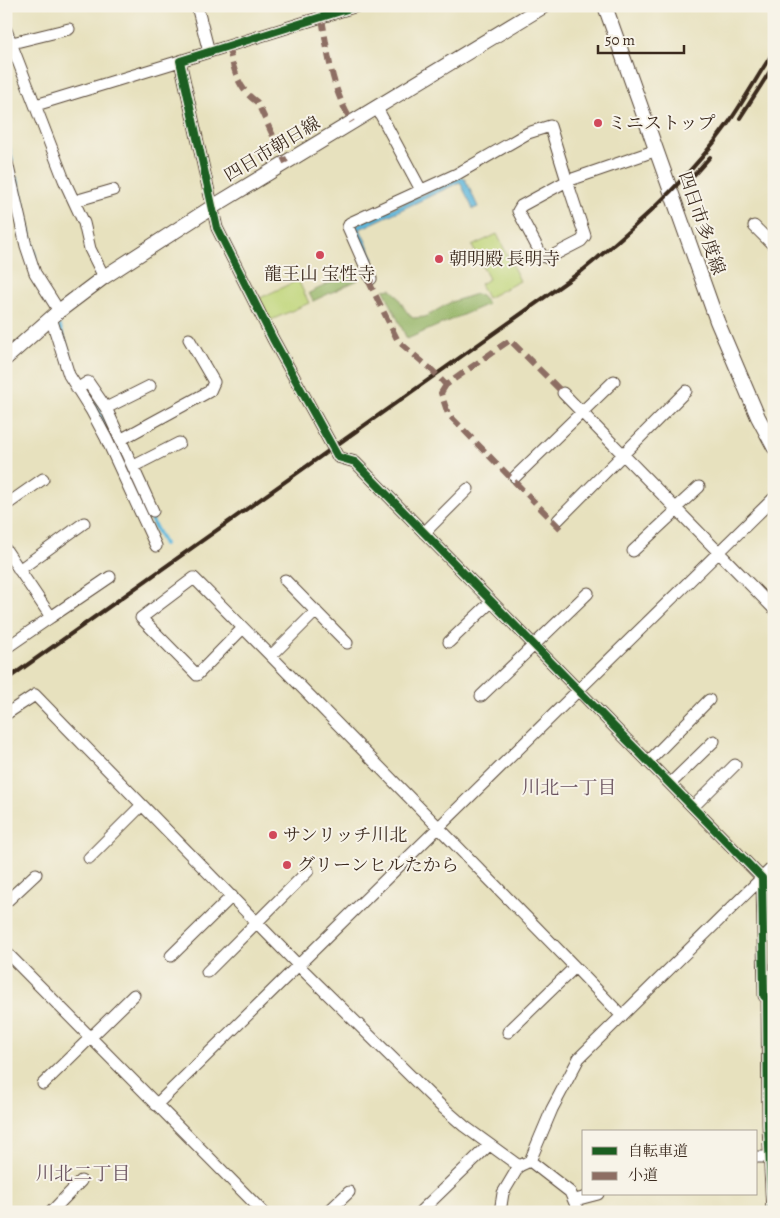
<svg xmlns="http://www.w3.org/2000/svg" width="780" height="1218" viewBox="0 0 780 1218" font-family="Alegreya,'Noto Serif JP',serif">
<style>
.green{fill:#bfd579;stroke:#7d804c}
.forest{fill:#97b669;stroke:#697044}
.water{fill:#5fb8dd;stroke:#4d717e}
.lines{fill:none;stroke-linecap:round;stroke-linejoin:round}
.stream{stroke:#5fb8dd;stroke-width:4}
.minor-casing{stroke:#554536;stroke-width:13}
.major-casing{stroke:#554536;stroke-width:16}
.minor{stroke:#fff;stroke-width:11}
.major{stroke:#fff;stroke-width:14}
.rail{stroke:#3b2a1e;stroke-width:4}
.quiet{stroke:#8d6e63;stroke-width:6;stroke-dasharray:12 6;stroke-linecap:butt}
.cycleway-casing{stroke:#f7f3e8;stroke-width:11}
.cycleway{stroke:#1b5e20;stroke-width:8}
.poi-dot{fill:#d1495b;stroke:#f7f3e8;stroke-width:2}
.labels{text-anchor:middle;stroke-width:4;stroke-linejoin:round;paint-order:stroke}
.poi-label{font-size:18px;fill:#3b2a1e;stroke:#f7f3e8;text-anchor:start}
.street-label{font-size:18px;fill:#3b2a1e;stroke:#f7f3e8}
.neighbourhood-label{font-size:19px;fill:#69525e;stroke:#f7f3e8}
</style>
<rect width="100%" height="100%" fill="#f7f3e8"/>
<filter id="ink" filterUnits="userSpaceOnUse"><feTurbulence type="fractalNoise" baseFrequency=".02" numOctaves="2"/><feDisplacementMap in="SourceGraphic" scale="10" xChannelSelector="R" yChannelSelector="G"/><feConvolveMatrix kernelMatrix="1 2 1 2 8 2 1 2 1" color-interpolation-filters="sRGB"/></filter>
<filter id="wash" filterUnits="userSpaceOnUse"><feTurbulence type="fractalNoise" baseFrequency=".0096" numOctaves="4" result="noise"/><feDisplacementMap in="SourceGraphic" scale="20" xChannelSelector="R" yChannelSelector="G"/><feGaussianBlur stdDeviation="1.12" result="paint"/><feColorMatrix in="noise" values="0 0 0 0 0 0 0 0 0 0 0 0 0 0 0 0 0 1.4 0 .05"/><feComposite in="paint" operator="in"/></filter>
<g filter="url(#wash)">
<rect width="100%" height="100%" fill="#e7e1be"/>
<path class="green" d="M497,234L520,281L487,298L480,284L489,279L472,246Z
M298,280L309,303L269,321L258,299Z
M766,900H774V994H769Z"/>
<path class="forest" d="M351,273L355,274L358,280L313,301L309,293Z
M391,289C401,297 402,310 413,318L425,317L451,302L476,294L481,296L488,304L407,339L384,290Z"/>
<path class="water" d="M461,177L465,179L478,207L473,209L460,182L360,229L374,259L369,262L353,229L355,225Z"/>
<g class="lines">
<path class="stream" d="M6,136L12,160
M17,179L35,257
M60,327L76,376
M83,386L97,406L110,434
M113,441L138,491
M148,513L164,544"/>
</g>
</g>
<g filter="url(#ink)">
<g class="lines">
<defs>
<path id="minor" d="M197,6L209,52
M357,6L180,61L217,228L273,339L338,457L355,462L762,878L764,996L767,999L768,1125L772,1212
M6,30L64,180L84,223L90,249L104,277
M12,43L69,29
M36,105L180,61
M377,108L421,190
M6,158L26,246L35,273L59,311
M567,181L585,236L581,241L548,258L542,256L518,211L521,206Z
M75,201L113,190
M754,226L774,246
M371,279L348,227L350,223L457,174L528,133L550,126L567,181L657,150
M51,318L69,375L91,410L106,438L156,546
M77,389L88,382L106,408L153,511
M563,393L774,609
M106,408L150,386
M122,439L210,391L214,382L189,339
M134,466L179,443
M515,477L614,381
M6,505L43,479
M676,508L699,487
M558,520L686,391
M424,533L468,489
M6,550L51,617L6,648
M633,551L678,509
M19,570L84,523
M285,580L347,643
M51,617L110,577
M243,628L197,675L141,618L194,578L271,656L575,967L622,1016
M449,642L491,602
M271,656L316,611
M481,696L588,593
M6,714L35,695L299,966L440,1105L464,1126L519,1166L530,1161L552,1109L579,1058L774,866
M648,762L709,700
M670,784L714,741
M693,807L735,765
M89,858L142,805
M6,902L36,874
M6,952L263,1212
M171,956L232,896
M207,972L308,871
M508,1032L575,967
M43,1084L134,995
M156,1105L774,498
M756,1157L774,1156
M530,1161L570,1192L579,1212
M575,1200L598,1194
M51,1212L81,1181
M328,1212L349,1192
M420,1212L489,1145
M500,1212L503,1193L519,1166"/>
<path id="major" d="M605,6L717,321L758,417L774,447
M6,358L59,311L104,277L214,206L544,6"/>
</defs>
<use href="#minor" class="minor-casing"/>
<use href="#major" class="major-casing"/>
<use href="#minor" class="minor"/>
<use href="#major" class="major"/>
<path class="rail" d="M740,118L774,65
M685,185L710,157
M6,680L583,270C635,228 688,180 727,125C744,101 758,75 774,51"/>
<path class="quiet" d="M322,18C328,55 332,90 352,122
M228,46C234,68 237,89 257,102L286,163
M371,279L370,284L398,341L433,371L446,385L510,340L563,393
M446,385L441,393L448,414L561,529"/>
<defs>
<path id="cycleway" d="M357,6L180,61L217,228L273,339L338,457L355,462L762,878L764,996L767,999L768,1125L772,1212"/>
</defs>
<use href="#cycleway" class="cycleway-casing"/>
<use href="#cycleway" class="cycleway"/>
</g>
</g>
<g class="poi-dot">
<circle cx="598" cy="123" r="5"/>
<circle cx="320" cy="255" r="5"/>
<circle cx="439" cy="259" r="5"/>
<circle cx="273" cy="835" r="5"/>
<circle cx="287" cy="865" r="5"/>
</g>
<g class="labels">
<g class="poi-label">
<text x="608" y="129">ミニストップ</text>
<text x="449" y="265">朝明殿 長明寺</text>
<text x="320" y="280" text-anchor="middle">龍王山 宝性寺</text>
<text x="283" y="841">サンリッチ川北</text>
<text x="297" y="871">グリーンヒルたから</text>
</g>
<g class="street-label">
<text transform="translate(272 149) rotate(-31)" y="6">四日市朝日線</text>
<text transform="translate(702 223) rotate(71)" y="6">四日市多度線</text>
</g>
<g class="neighbourhood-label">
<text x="569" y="794">川北一丁目</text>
<text x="83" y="1180">川北二丁目</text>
</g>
</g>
<rect width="780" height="1218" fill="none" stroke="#f7f3e8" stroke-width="25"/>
<rect x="582" y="1130" width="175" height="65" fill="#f7f3e8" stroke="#aca397"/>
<rect x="592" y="1147" width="25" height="8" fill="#1b5e20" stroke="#aca397"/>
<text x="628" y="1156" font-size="15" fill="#3b2a1e">自転車道</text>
<rect x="592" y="1172" width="25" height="8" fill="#8d6e63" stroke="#aca397"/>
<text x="628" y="1180" font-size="15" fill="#3b2a1e">小道</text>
<path d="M598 45v8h86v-8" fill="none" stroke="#3b2a1e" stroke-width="2.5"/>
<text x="605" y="45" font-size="15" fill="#3b2a1e" stroke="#f7f3e8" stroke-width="4" paint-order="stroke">50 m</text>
</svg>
